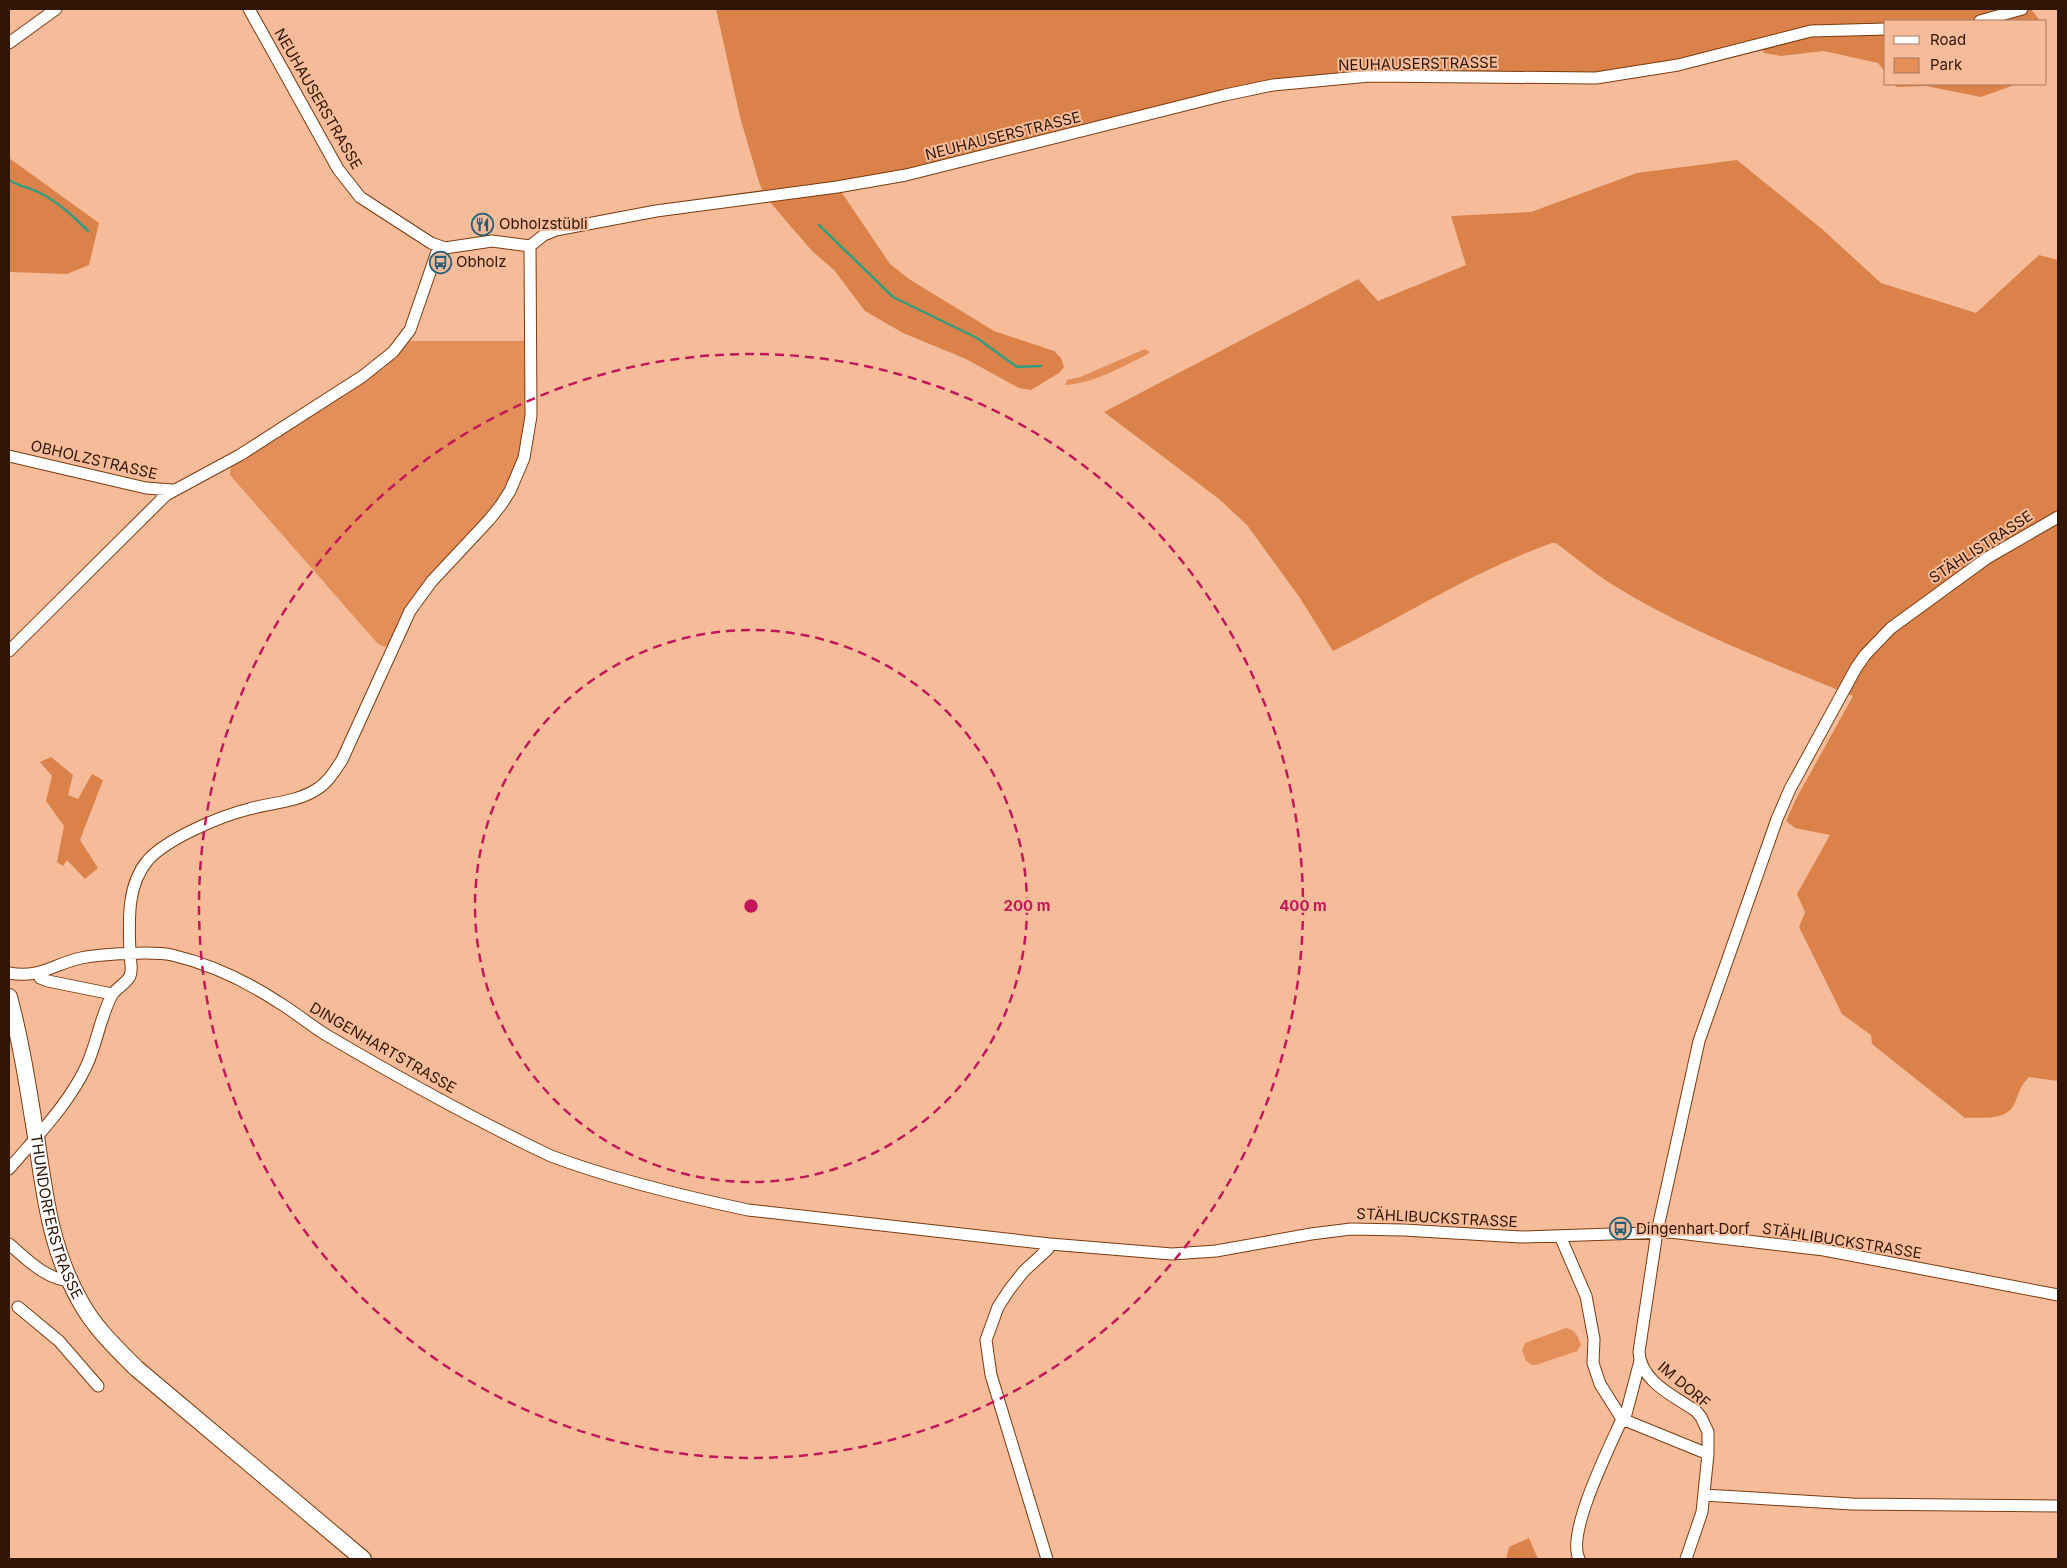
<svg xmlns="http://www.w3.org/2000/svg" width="2067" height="1568" viewBox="0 0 2067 1568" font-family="Inter,sans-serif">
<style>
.green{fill:#e48e59}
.forest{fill:#da824a}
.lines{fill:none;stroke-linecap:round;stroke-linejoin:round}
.stream{stroke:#349c7f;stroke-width:2.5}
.street-casing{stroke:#793c0f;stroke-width:13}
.secondary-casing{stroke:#793c0f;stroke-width:18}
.street{stroke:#fff;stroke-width:11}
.secondary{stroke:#fff;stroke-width:16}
.ring{fill:none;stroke:#c2185b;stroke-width:2.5;stroke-dasharray:9 6}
.labels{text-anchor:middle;stroke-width:4;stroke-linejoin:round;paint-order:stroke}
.street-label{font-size:15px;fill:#301505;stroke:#f6bc9a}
.poi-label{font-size:15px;fill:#301505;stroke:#f6bc9a;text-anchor:start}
.centre{fill:#c2185b;stroke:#f6bc9a;stroke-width:2.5}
.ring-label{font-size:15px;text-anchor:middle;font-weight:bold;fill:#c2185b;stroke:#f6bc9a;stroke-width:4;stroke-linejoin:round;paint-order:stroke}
</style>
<rect width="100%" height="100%" fill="#f6bc9a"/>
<path class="green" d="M410,341H524C524,371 528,418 521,447C505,513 445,558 406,610C397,621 395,636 386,647L378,644L230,475L231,467L384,368Z
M1145,349L1150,352L1148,354C1122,367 1095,383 1065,385L1067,380L1080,377Z
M1566,1328C1576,1329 1578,1338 1581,1345L1577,1351L1536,1365H1532L1526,1361L1522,1350L1525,1343Z"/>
<path class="forest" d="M716,9H2031L2040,21H1886V73L1878,63L1824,51L1781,56L1764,53L1760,44L1596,78L1370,76L1273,85L838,187L890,264L909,279L994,331L1054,351L1061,358L1064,367L1059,373L1031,390L1019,388L966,359L903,333L865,311L834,270L812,251L787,222L765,196L759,182L740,117Z
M1894,84H2017L1981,97L1926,86L1896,87Z
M9,158L99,223L89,265L67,274L9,272Z
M1737,160L1822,229L1881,283L1976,313L2039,255L2058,260V1081L2029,1077C2021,1085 2020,1090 2016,1100C2009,1122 1984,1117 1965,1118L1872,1044L1871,1035L1842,1014L1799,927L1805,912L1797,894L1830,835L1795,828L1786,821L1796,799L1853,696C1773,663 1692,633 1618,588C1596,575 1576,558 1556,543H1552C1475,570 1406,615 1333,651L1300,598L1247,525L1219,499L1104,412L1358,279L1378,301L1466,265L1451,216L1531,212L1637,173Z
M51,757L73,775L68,795L78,799L92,774L103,780L80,840L98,868L85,879L67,860L63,866L57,862L64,826L46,801L52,776L40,762Z
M1529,1538L1538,1559H1506L1509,1547Z"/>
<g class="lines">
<path class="stream" d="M9,180C18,186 28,187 38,192C57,201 73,216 88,231
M819,225L893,297L977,338L1017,367L1041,366"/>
<defs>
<path id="street" d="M249,9L338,169L360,197L431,243L445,248L492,241L530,246L544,235L556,230L656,211L837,187L906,175L1225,95L1273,85L1370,76L1596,78L1678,65L1811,31L1886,29
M1980,21L2022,9
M9,43L56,9
M9,456L146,488L172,490
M9,651L166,495L240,455L363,376L393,352L410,330L439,246
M9,973C40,979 53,964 81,958C100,954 154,951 172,955C210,964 246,981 278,1002C295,1012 311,1026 328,1036C401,1079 475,1120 551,1156C615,1180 682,1196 748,1210L1050,1244L1172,1254L1216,1251L1311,1234L1351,1229L1404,1230L1521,1237L1670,1232L1824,1250L2058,1295
M38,973L40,978L48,981L112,994
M9,1169C36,1137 68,1105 86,1067C97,1044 100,1017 112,995C116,988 126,984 130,976C133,969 130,961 130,954C129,922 126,886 148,860C168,838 221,816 249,809C270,803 295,802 314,791C327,784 334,772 342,760L410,611L432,581L489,520L501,505L510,491L524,458L531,416L530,246
M1560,1236L1586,1296L1594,1339L1593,1363L1600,1384L1622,1419C1610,1446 1566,1533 1579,1559
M9,1244C27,1259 45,1279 70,1281
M18,1307L59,1341L98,1386
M1640,1361L1626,1414L1622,1419L1708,1454
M1704,1495L1852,1504L2058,1506
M1047,1559L991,1375L986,1340L998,1307L1009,1290L1024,1271L1048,1249L1050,1244
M1686,1559L1702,1512L1708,1454V1432L1701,1417L1696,1411C1674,1396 1641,1382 1639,1352L1657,1232L1699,1041L1777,819L1790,789L1856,668L1865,655L1891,628L1987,558L2058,517"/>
<g id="secondary">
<path id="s1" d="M9,997C22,1045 29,1094 37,1143C45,1198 52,1252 80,1301C94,1327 115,1347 136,1368L363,1559"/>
</g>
</defs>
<use href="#street" class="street-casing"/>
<use href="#secondary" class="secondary-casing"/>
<use href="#street" class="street"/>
<use href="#secondary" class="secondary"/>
</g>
<g class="ring">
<circle cx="751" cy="906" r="276"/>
<circle cx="751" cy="906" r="552"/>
</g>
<defs>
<symbol id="restaurant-ring" viewBox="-11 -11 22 22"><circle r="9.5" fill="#f6bc9a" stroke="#255e77" stroke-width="1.5"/><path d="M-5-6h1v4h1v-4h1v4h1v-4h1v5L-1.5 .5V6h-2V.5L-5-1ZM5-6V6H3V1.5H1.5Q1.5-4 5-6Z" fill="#255e77"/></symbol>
<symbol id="bus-ring" viewBox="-11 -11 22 22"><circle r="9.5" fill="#f6bc9a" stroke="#255e77" stroke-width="1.5"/><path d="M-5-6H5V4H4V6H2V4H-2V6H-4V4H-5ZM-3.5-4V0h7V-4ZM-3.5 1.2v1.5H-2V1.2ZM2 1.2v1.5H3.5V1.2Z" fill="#255e77"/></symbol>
</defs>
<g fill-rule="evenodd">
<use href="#restaurant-ring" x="470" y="212" width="25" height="25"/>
<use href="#bus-ring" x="428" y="250" width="25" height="25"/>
<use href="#bus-ring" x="1608" y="1216" width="25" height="25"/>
</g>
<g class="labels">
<g class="street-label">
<text transform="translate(1418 64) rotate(-1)" y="5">NEUHAUSERSTRASSE</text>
<text transform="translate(318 99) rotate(60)" y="5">NEUHAUSERSTRASSE</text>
<text transform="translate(1003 136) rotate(-14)" y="5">NEUHAUSERSTRASSE</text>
<text transform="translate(94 460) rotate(13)" y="5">OBHOLZSTRASSE</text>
<text transform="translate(1981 547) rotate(-33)" y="5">STÄHLISTRASSE</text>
<text transform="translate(383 1048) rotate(30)" y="5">DINGENHARTSTRASSE</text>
<text dy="5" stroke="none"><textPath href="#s1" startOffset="225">THUNDORFERSTRASSE</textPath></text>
<text transform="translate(1437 1218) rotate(3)" y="5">STÄHLIBUCKSTRASSE</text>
<text transform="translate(1842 1241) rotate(9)" y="5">STÄHLIBUCKSTRASSE</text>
<text transform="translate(1684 1385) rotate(40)" y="5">IM DORF</text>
</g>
<g class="poi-label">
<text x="499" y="229">Obholzstübli</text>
<text x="456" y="267">Obholz</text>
<text x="1636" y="1234">Dingenhart Dorf</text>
</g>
</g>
<circle cx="751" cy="906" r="8" class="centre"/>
<g class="ring-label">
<text x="1027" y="911">200 m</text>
<text x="1303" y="911">400 m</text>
</g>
<rect width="2067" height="1568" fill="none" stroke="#301505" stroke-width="20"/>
<rect x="1884" y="20" width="162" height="65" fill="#f6bc9a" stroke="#a7795e"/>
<rect x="1894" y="36" width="25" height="8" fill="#ffffff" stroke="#a7795e"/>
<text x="1930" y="45" font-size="15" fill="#301505">Road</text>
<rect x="1894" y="58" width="25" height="15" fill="#e48e59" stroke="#a7795e"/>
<text x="1930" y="70" font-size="15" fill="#301505">Park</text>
</svg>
